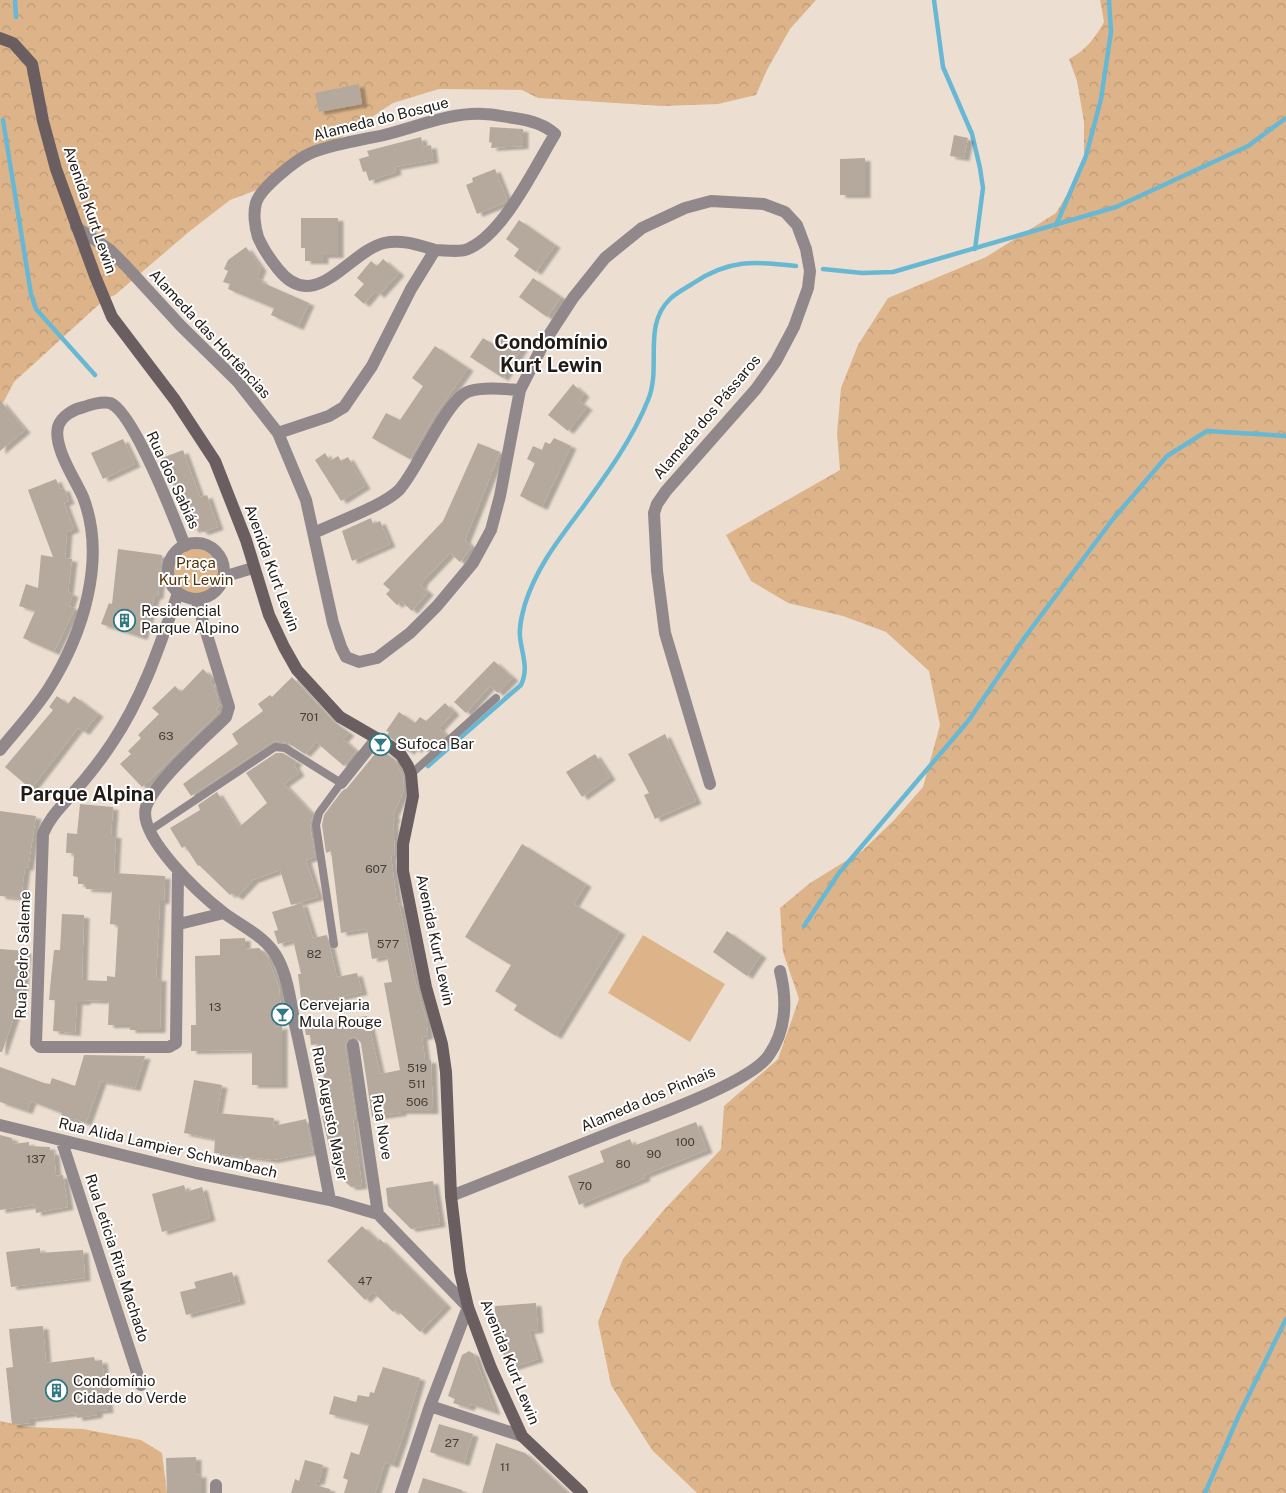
<svg xmlns="http://www.w3.org/2000/svg" width="1286" height="1493" viewBox="0 0 1286 1493" font-family="'Public Sans',sans-serif">
<style>
.forest{fill:url(#forest-crowns)}
.park{fill:#ddb48a}
.lines{fill:none;stroke-linecap:round;stroke-linejoin:round}
.stream{stroke:#68b8d4;stroke-width:4.5}
.building{fill:#b5a99d;filter:url(#shadow)}
.service{stroke:#90888a;stroke-width:8}
.minor{stroke:#90888a;stroke-width:12}
.secondary{stroke:#6a5e60;stroke-width:12}
.labels{text-anchor:middle;stroke-width:4;stroke-linejoin:round;paint-order:stroke}
.number-label{font-size:12px;fill:#453e38}
.street-label{font-size:15px;fill:#201b16;stroke:#fff}
.park-label{font-size:15px;fill:#513107;stroke:#fff}
.poi-label{font-size:15px;fill:#201b16;stroke:#fff;text-anchor:start}
.district-label{font-size:20px;font-weight:bold;fill:#201b16;stroke:#fff}
</style>
<defs>
<pattern id="forest-crowns" width="20" height="18" patternUnits="userSpaceOnUse" patternTransform="scale(1.25)"><rect width="20" height="18" fill="#ddb48a"/><path d="M2 6a3 3 0 1 1 6 0M12 15a3 3 0 1 1 6 0" fill="none" stroke="#bd9a76"/></pattern>
<filter id="shadow"><feDropShadow dx="5.5" dy="3" stdDeviation="1" flood-color="#0004"/></filter>
</defs>
<rect width="100%" height="100%" fill="#ecdfd2"/>
<path class="forest" d="M0,0H816L790,29L767,70L756,95L718,104L662,106L538,98L522,90L439,89L393,103L270,185L230,200L190,231L115,295L105,299L14,382L0,409Z
M1100,0H1286V1493H697L652,1450L611,1385L598,1322L623,1259L662,1212L721,1149L724,1106L778,1059L799,999L783,952L780,908L810,883L862,851L894,820L923,787L940,725L929,671L886,632L843,616L788,603L751,581L726,535L840,470L837,434L841,388L858,345L888,298L986,257L1056,213L1084,166V122L1077,81L1069,59C1086,50 1095,38 1104,22Z
M0,1421L27,1427L83,1429L141,1440L162,1453L167,1493H0Z"/>
<path class="park" d="M173 572a23 23 0 1 1 46 0a23 23 0 1 1-46 0Z
M643,935L725,984L690,1042L608,993Z"/>
<g class="lines">
<path class="stream" d="M15,0L16,17
M934,0L943,67L972,134L980,168L983,188L975,249
M3,120L31,294L36,309L95,375
M1056,225L1086,156L1101,99L1111,32L1109,0
M823,269L862,273L893,272L1116,207L1248,146L1286,118
M428,766L521,685C529,668 522,655 520,637C519,625 522,615 525,604C537,566 560,538 583,507C607,474 633,438 648,400C662,367 642,326 670,299C676,293 684,289 692,284C728,259 755,261 796,266
M804,926L839,873L969,720L1025,637L1113,519L1167,456L1207,431L1286,436
M1205,1493L1239,1415L1286,1319"/>
</g>
<path class="building" d="M359,84L362,104L319,112L315,93Z
M490,127L523,129V146L491,148L492,143L489,142Z
M954,135L968,138L964,158L950,156Z
M421,137L423,147L431,145L433,160L395,167L396,172L369,181L366,171L363,172L359,159L369,156L367,151Z
M865,158V195H840V159Z
M495,169L507,199L504,203L477,214L466,185L473,182L472,178Z
M301,218H338V255H323V261H305V248H301Z
M519,220L555,245L536,272L514,256L519,249L506,239Z
M246,247L261,268L257,278L262,280L261,282L309,303L298,327L271,315L274,308L228,289L230,284L223,282L228,271L224,269L228,260Z
M383,259L399,273L379,295L375,291L364,304L354,295L364,284L357,278L371,261L377,266Z
M533,278L561,297L547,317L519,297Z
M502,335L522,348L503,378L470,357L483,338L496,346Z
M435,346L468,368L435,415L410,459L372,438L386,413L400,420L423,386L412,378Z
M573,384L584,394L579,401L587,407L568,431L548,415Z
M0,400L25,430L0,451Z
M554,438L571,446L542,507L520,496L535,463L527,459L533,446L542,450L545,442L550,444Z
M123,439L135,464L103,479L91,453Z
M478,443L500,452L465,540L472,547L460,562L450,553L423,581L421,586L428,592L412,611L401,601L397,605L386,594L390,590L383,584L443,521Z
M183,450L200,497L207,495L218,527L203,532L199,528L193,530L183,497L178,499L162,458Z
M325,453L330,461L338,456L341,461L348,457L365,486L341,501L315,460Z
M56,479L60,489L64,488L69,501L64,503L74,529L67,532L65,558L72,559L68,592L73,594L69,606L75,608L54,652L23,638L35,611L19,606L26,584L38,588L41,555L53,557L28,490Z
M371,518L373,524L380,521L390,544L352,561L342,531Z
M118,549L162,555L158,596H155L142,637L101,624L109,603L112,604Z
M494,661L513,678L498,693L490,686L466,713L454,702Z
M203,669L212,678L210,682L214,686L218,700L217,702L220,705L216,709L219,712L142,787L120,764L131,754L128,751L141,738L138,735L159,714L152,708L175,686L181,692Z
M292,677L334,722L349,733L343,739L356,751L344,766L316,742L305,754L288,743L275,741L191,796L183,784L238,744L232,734L263,711L258,704L270,695L272,697Z
M57,696L68,704L74,696L98,714L84,732L78,728L31,789L5,767L53,710L49,707Z
M445,703L454,712L439,728L446,735L427,752L420,745L416,750L412,747L409,752L387,735L389,732L386,731L399,712L415,723L420,717L426,721Z
M665,734L696,801L655,819L644,795L649,793L628,754Z
M379,749L395,760L403,776L404,790L393,815L395,817L393,822L395,856H391L397,904L399,903L414,978L426,1018L428,1036L422,1037L425,1060H431L433,1111H401V1113L372,1117L361,1043L356,1037L348,1039L345,1046L356,1118L353,1119L362,1186L351,1187L335,1173L322,1116H325L321,1087L325,1086L319,1044L311,1045L310,1035H306L304,1024L367,1016L380,1074L400,1070L384,983L392,982L387,956L372,959L367,929L341,933L331,851L326,853L322,825L324,815L342,791L347,788Z
M276,753H283L297,762L294,765L299,773L284,784L313,815L310,826L315,857L306,860L318,897L291,905L280,870L253,880L237,897L232,893L230,895L199,865L198,866L185,846L182,848L170,828L200,810L198,805L217,792L239,827L267,803L246,773Z
M595,754L610,777L582,797L566,772Z
M80,804L113,807L111,835H116L114,873L165,876L164,901H160L156,978H161L160,1030H130V1025H108L109,1001L85,1000V1002H77L75,1033L53,1031L55,1000H49L51,978L54,950H60L62,914L84,915L82,980L107,981V976L115,977L118,925L110,924L112,890L86,889V884H78V877L73,876L74,853H66L67,833L77,834Z
M0,811L36,816L28,868L25,867L21,898L0,896Z
M522,844L586,884L574,904L620,932L556,1036L514,1010L517,1005L495,991L511,965L465,937Z
M302,903L313,938L327,935L337,977L357,973L362,992L302,1006L298,974H301L293,940L278,944L274,931L278,930L272,912Z
M727,931L761,955L747,976L713,952Z
M245,938V949L259,948L267,956L279,987L281,1011L272,1013L275,1027L282,1026V1085H252V1050L191,1051V1025H196L195,956L220,955V939Z
M0,949L26,951L20,1015L15,1014L2,1052H0Z
M84,1055L145,1056L135,1088L101,1081L86,1123L75,1119L73,1123L60,1118L62,1113L31,1101L27,1111L0,1102V1067L44,1083L50,1084L52,1078L75,1086Z
M194,1080L222,1085L217,1113L274,1118L273,1126L306,1119L313,1152L273,1160L214,1153L215,1139L184,1133Z
M696,1122L707,1150L644,1175L645,1178L579,1205L568,1176L604,1162L600,1151L630,1139L633,1146Z
M0,1135L12,1138L13,1144L29,1142V1146L50,1147V1152H54L56,1176L63,1175L68,1207L36,1213L35,1205L0,1210Z
M433,1181L440,1224L411,1229L388,1206L386,1188Z
M184,1185L186,1192L202,1187L210,1218L162,1232L152,1194Z
M362,1226L378,1241L380,1239L446,1305L420,1332L396,1309L393,1312L373,1292L365,1300L327,1261Z
M40,1248V1253L83,1250L85,1278L11,1287L6,1252Z
M232,1272L240,1301L186,1315L180,1292L196,1288L194,1282Z
M536,1303L538,1330L529,1331L538,1359L507,1369L497,1328H495V1306Z
M43,1326L46,1363L94,1357L95,1361L102,1360L108,1410L97,1411V1415L77,1418L76,1413L30,1419V1423L12,1425L6,1368L13,1367L9,1329Z
M469,1351L474,1354L495,1412L471,1404L469,1408L453,1403L455,1399L448,1396L462,1355Z
M383,1367L420,1378L402,1439L393,1465L385,1462L375,1493H344L348,1480L343,1478L351,1452L359,1455L369,1424L329,1414L334,1396L356,1402L358,1395L369,1397L370,1392L374,1393Z
M439,1424L473,1434L464,1463L430,1452Z
M496,1443L525,1453L568,1493H482Z
M196,1457V1475L201,1474V1493H167L166,1458Z
M305,1460L323,1465L319,1482L316,1481L315,1485L330,1489V1493H291L295,1479L299,1481Z
M423,1478L462,1490V1493H418Z"/>
<g class="lines">
<path class="service" d="M411,774L496,698
M149,831L275,747L285,748L341,783L319,813L316,825L334,944"/>
<path class="minor" d="M76,227L110,250L125,265L181,326L238,382L278,433L306,500L333,623L341,647L346,657L359,662L377,658L410,633L437,606L473,563L491,530L500,496L520,390L545,341L573,298L605,258L642,228L685,208L711,201L764,204L785,212L797,225L806,249L810,271L808,288L794,327L776,361L756,389L666,491L657,504L654,513L657,571L665,633L710,784
M278,433L329,416L344,407L372,366L411,289L435,250C445,250 462,253 470,248C505,231 535,167 555,134C544,124 529,120 514,118C504,117 494,114 484,114C451,112 416,127 384,135C361,140 334,144 311,153C297,159 260,188 256,203C253,213 255,228 258,237C263,249 270,259 278,269C315,316 348,252 384,243C402,239 418,245 435,250
M314,533C336,522 383,506 399,490C418,470 447,397 470,391C486,387 503,389 520,390
M168 571a28 28 0 1 1 56 0a28 28 0 1 1-56 0Z
M223,577L253,568
M196,599L229,707L226,717C205,738 155,781 146,807C137,837 202,896 224,913C243,927 267,937 278,959C289,980 291,1007 296,1029C309,1086 319,1143 330,1200
M0,750C16,730 35,710 49,688C83,634 107,559 83,497C75,479 53,447 58,427C61,416 74,409 84,407C92,404 101,401 110,403C133,411 175,520 185,546
M341,783L377,738
M178,873L176,1043L169,1047H40L36,1043L43,834C49,818 61,807 72,794C87,778 100,761 112,743C143,697 160,645 178,593
M179,924L224,913
M353,1045L378,1214
M0,1125L196,1173L330,1200L378,1214L468,1307L430,1406L401,1493
M62,1142L141,1385
M451,1196C504,1175 557,1154 610,1133C645,1119 751,1083 769,1055C787,1029 787,999 780,971
M430,1406L522,1436
M216,1485V1493"/>
<path class="secondary" d="M0,38L13,43L32,64L43,121L56,169L95,276L112,317L175,400L215,461L246,540L269,615L284,647L297,670L340,717L390,746L401,755L408,766L411,774L413,796L403,844V871L426,987L442,1044L446,1072L451,1196L460,1272L468,1307L491,1368L522,1436L582,1493"/>
</g>
<defs>
<symbol id="building-ring" viewBox="-11 -11 22 22"><circle r="9.5" fill="#fff" stroke="#307882" stroke-width="1.5"/><path d="M-4-6H4V6H1V3H-1V6H-4ZM-2.5-4.3h1.7v1.8h-1.7ZM.8-4.3h1.7v1.8H.8ZM-2.5-1h1.7V.8h-1.7ZM.8-1h1.7V.8H.8Z" fill="#307882"/></symbol>
<symbol id="bar-ring" viewBox="-11 -11 22 22"><circle r="9.5" fill="#fff" stroke="#307882" stroke-width="1.5"/><path d="M-6-5H6L.8 .8V4.5H3.5V6h-7V4.5H-.8V.8Z" fill="#307882"/></symbol>
</defs>
<g fill-rule="evenodd">
<use href="#building-ring" x="112" y="608" width="25" height="25"/>
<use href="#bar-ring" x="368" y="732" width="25" height="25"/>
<use href="#bar-ring" x="270" y="1002" width="25" height="25"/>
<use href="#building-ring" x="44" y="1378" width="25" height="25"/>
</g>
<g class="labels">
<g class="number-label">
<text x="309" y="721">701</text>
<text x="166" y="740">63</text>
<text x="376" y="873">607</text>
<text x="388" y="948">577</text>
<text x="314" y="958">82</text>
<text x="215" y="1011">13</text>
<text x="417" y="1072">519</text>
<text x="417" y="1088">511</text>
<text x="417" y="1106">506</text>
<text x="685" y="1146">100</text>
<text x="654" y="1158">90</text>
<text x="36" y="1163">137</text>
<text x="623" y="1168">80</text>
<text x="585" y="1190">70</text>
<text x="365" y="1285">47</text>
<text x="452" y="1447">27</text>
<text x="505" y="1471">11</text>
</g>
<g class="street-label">
<text transform="translate(381 119) rotate(-14)" y="5">Alameda do Bosque</text>
<text transform="translate(90 210) rotate(71)" y="5">Avenida Kurt Lewin</text>
<text transform="translate(210 334) rotate(47)" y="5">Alameda das Hortências</text>
<text transform="translate(707 417) rotate(-50)" y="5">Alameda dos Pássaros</text>
<text transform="translate(173 480) rotate(65)" y="5">Rua dos Sabiás</text>
<text transform="translate(272 568) rotate(70)" y="5">Avenida Kurt Lewin</text>
<text transform="translate(435 940) rotate(78)" y="5">Avenida Kurt Lewin</text>
<text transform="translate(23 955) rotate(-88)" y="5">Rua Pedro Saleme</text>
<text transform="translate(648 1099) rotate(-23)" y="5">Alameda dos Pinhais</text>
<text transform="translate(330 1114) rotate(79)" y="5">Rua Augusto Mayer</text>
<text transform="translate(382 1127) rotate(81)" y="5">Rua Nove</text>
<text transform="translate(168 1148) rotate(13)" y="5">Rua Alida Lampier Schwambach</text>
<text transform="translate(117 1258) rotate(72)" y="5">Rua Leticia Rita Machado</text>
<text transform="translate(510 1362) rotate(68)" y="5">Avenida Kurt Lewin</text>
</g>
<g class="park-label">
<text x="196" y="568">Praça<tspan x="196" dy="17">Kurt Lewin</tspan></text>
</g>
<g class="poi-label">
<text x="141" y="616">Residencial<tspan x="141" dy="17">Parque Alpino</tspan></text>
<text x="397" y="749">Sufoca Bar</text>
<text x="299" y="1010">Cervejaria<tspan x="299" dy="17">Mula Rouge</tspan></text>
<text x="73" y="1386">Condomínio<tspan x="73" dy="17">Cidade do Verde</tspan></text>
</g>
<g class="district-label">
<text x="551" y="349">Condomínio<tspan x="551" dy="23">Kurt Lewin</tspan></text>
<text x="87" y="801">Parque Alpina</text>
</g>
</g>
</svg>
